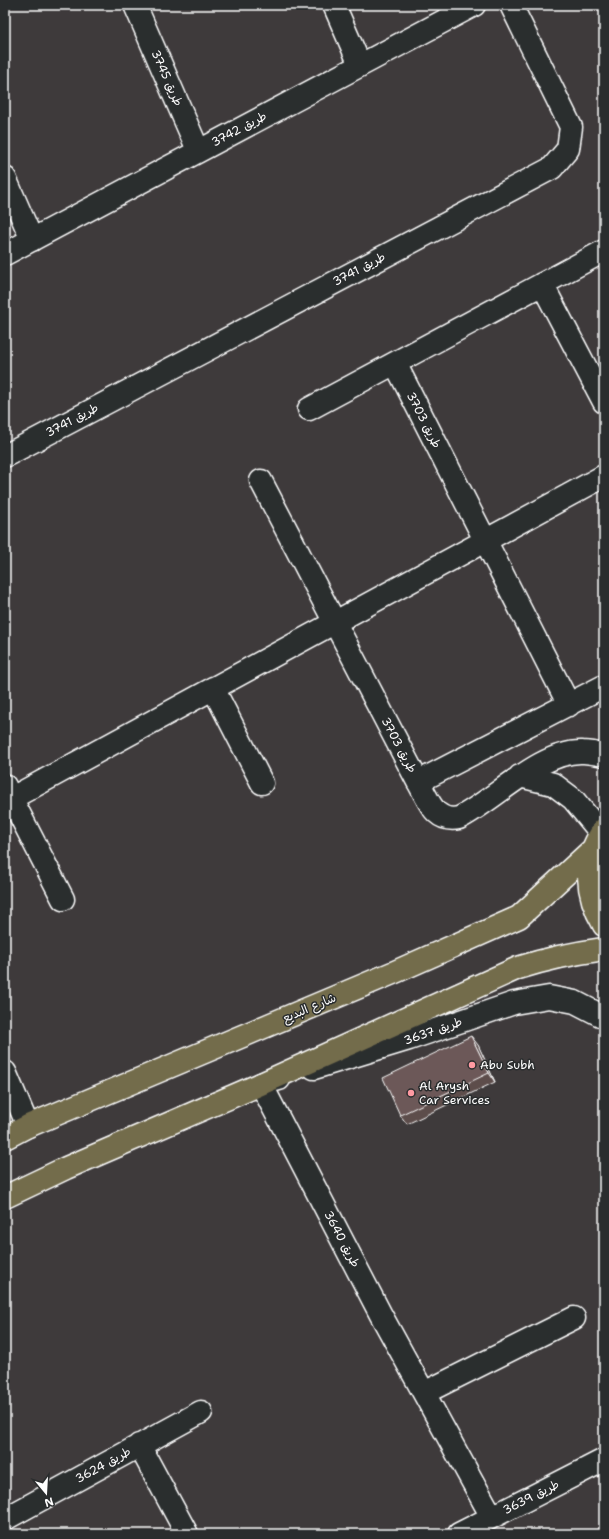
<svg xmlns="http://www.w3.org/2000/svg" width="609" height="1539" viewBox="0 0 609 1539" font-family="'Shantell Sans','Playpen Sans Arabic',sans-serif">
<style>
.lines{fill:none;stroke-linecap:round;stroke-linejoin:round}
.minor-casing{stroke:#fff;stroke-width:25}
.primary-casing{stroke:#fff;stroke-width:25}
.minor{stroke:#2a2d2e;stroke-width:22}
.primary{stroke:#736c4b;stroke-width:22}
.wall{fill:#5d4d4c;stroke:#fff}
.shaded-wall{fill:#4c3e3e;stroke:#fff}
.building{fill:#6c5958;stroke:#fff}
.poi-dot{fill:#ff9aa2;stroke:#2a2d2e;stroke-width:1.5}
.labels{text-anchor:middle;stroke-width:3;stroke-linejoin:round;paint-order:stroke}
.street-label{font-size:12px;fill:#fff;stroke:#2a2d2e}
.poi-label{font-size:12px;fill:#fff;stroke:#2a2d2e;text-anchor:start}
</style>
<rect width="100%" height="100%" fill="#3e3a3b"/>
<filter id="ink" filterUnits="userSpaceOnUse"><feTurbulence type="fractalNoise" baseFrequency=".025" numOctaves="2"/><feDisplacementMap in="SourceGraphic" scale="8" xChannelSelector="R" yChannelSelector="G"/><feConvolveMatrix kernelMatrix="1 2 1 2 8 2 1 2 1" color-interpolation-filters="sRGB"/></filter>
<g filter="url(#ink)">
<g class="lines">
<defs>
<path id="minor" d="M135,5L198,150
M334,5L360,65
M5,178L32,240
M5,254L474,5
M542,284L604,402
M395,363L569,705
M309,409L604,251
M5,456L552,168L568,149L571,127L511,5
M261,481L418,782C429,800 434,823 459,818C495,800 541,750 583,752C590,752 597,754 604,755
M213,688L262,783
M520,776L553,784L573,799L601,833
M418,782L604,686
M5,786L63,899
M12,798L604,476
M314,1068L409,1039L514,1003L549,997L575,1002L604,1017
M5,1072L28,1126
M279,1079L261,1084L381,1315L492,1517
M424,1393L574,1318
M139,1445L187,1534
M5,1519L201,1412
M459,1534L604,1460"/>
<path id="primary" d="M604,829C582,859 586,895 604,925
M5,1138L28,1126L395,972L519,917L594,848
M5,1197L66,1168L261,1084L518,968C546,959 575,953 604,949"/>
</defs>
<use href="#minor" class="minor-casing"/>
<use href="#primary" class="primary-casing"/>
<use href="#minor" class="minor"/>
<use href="#primary" class="primary"/>
</g>
<path class="wall" d="M478,1045L495,1082L407,1124L400,1115Z"/>
<path class="shaded-wall" d="M471,1036L478,1045L495,1082L489,1073Z"/>
<path class="building" d="M471,1036L489,1073L400,1115L383,1078Z"/>
</g>
<g class="poi-dot">
<circle cx="472" cy="1065" r="4"/>
<circle cx="411" cy="1093" r="4"/>
</g>
<g class="labels">
<g class="street-label">
<text transform="translate(167 78) rotate(66)" y="4">طريق 3745</text>
<text transform="translate(239 129) rotate(-28)" y="4">طريق 3742</text>
<text transform="translate(359 269) rotate(-28)" y="4">طريق 3741</text>
<text transform="translate(72 420) rotate(-28)" y="4">طريق 3741</text>
<text transform="translate(424 420) rotate(63)" y="4">طريق 3703</text>
<text transform="translate(399 745) rotate(62)" y="4">طريق 3703</text>
<text transform="translate(309 1008) rotate(-23)" y="4">شارع البديع</text>
<text transform="translate(433 1031) rotate(-19)" y="4">طريق 3637</text>
<text transform="translate(342 1239) rotate(62)" y="4">طريق 3640</text>
<text transform="translate(103 1465) rotate(-29)" y="4">طريق 3624</text>
<text transform="translate(531 1497) rotate(-27)" y="4">طريق 3639</text>
</g>
<g class="poi-label">
<text x="480" y="1069">Abu Subh</text>
<text x="419" y="1090">Al Arysh<tspan x="419" dy="14">Car Services</tspan></text>
</g>
</g>
<rect width="609" height="1539" fill="none" stroke="#2a2d2e" stroke-width="20"/>
<rect x="10" y="10" width="589" height="1519" fill="none" stroke="#fff" stroke-width="1.5" filter="url(#ink)"/>
<g transform="translate(46 1493) rotate(162)" stroke="#2a2d2e" stroke-width="3" paint-order="stroke">
<path d="M0-3L7 15L0 10L-7 15Z" fill="#ffffff"/>
<text y="-6" font-size="11" font-weight="bold" text-anchor="middle" fill="#ffffff">N</text>
</g>
</svg>
